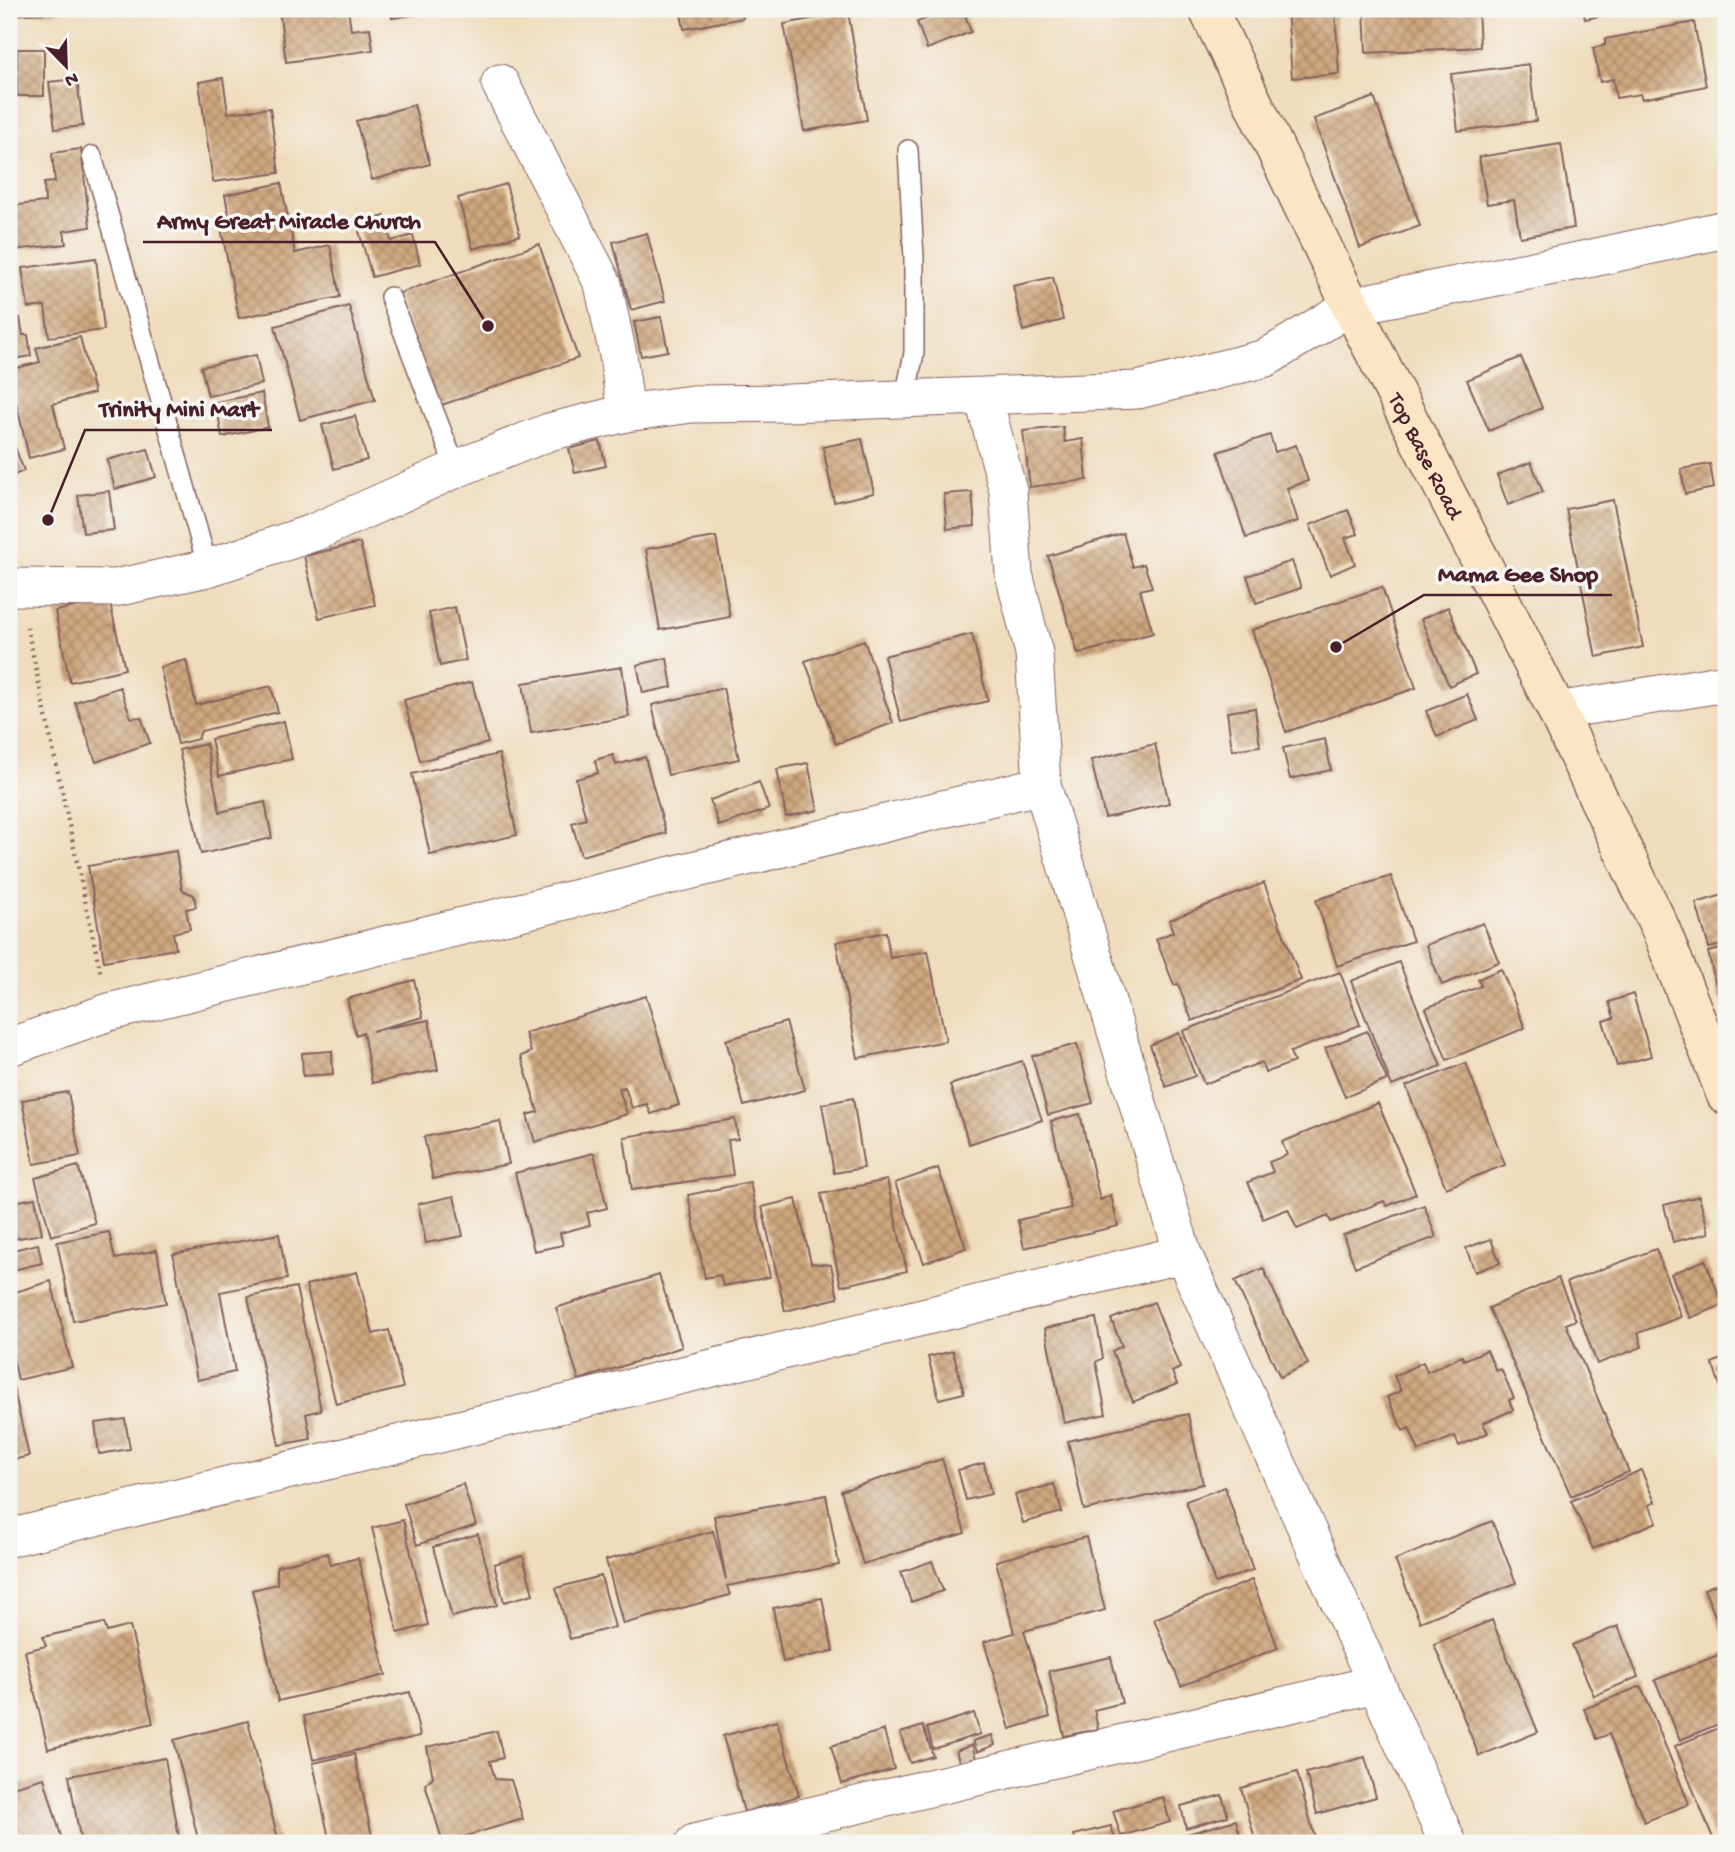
<svg xmlns="http://www.w3.org/2000/svg" width="1735" height="1852" viewBox="0 0 1735 1852" font-family="'Gochi Hand',sans-serif">
<style>
.building{fill:url(#building-cross-hatch)}
.lines{fill:none;stroke-linecap:round;stroke-linejoin:round}
.lane-casing{stroke:#84615e;stroke-width:22}
.street-casing{stroke:#84615e;stroke-width:39}
.secondary-casing{stroke:#84615e;stroke-width:41}
.path{stroke:#84615e;stroke-width:4.5;stroke-dasharray:2 5;stroke-linecap:butt}
.lane{stroke:#fff;stroke-width:19}
.street{stroke:#fff;stroke-width:37}
.secondary{stroke:#fce5c4;stroke-width:38}
.labels{text-anchor:middle;stroke-width:7;stroke-linejoin:round;paint-order:stroke}
.street-label{font-size:23px;fill:#4a1f2b;stroke:#f6f6f2}
.leader{fill:none;stroke:#4a1f2b;stroke-width:2.5}
.callout-dot{fill:#4a1f2b;stroke:#f6f6f2;stroke-width:2.5}
.callout-label{font-size:24px;text-anchor:middle;font-weight:bold;fill:#4a1f2b;stroke:#f6f6f2;stroke-width:7;stroke-linejoin:round;paint-order:stroke}
</style>
<defs>
<pattern id="building-cross-hatch" width="8" height="8" patternUnits="userSpaceOnUse" patternTransform="scale(1.75)"><rect width="8" height="8" fill="#cfa77e"/><path d="M0 0l8 8M0 8l8-8" fill="none" stroke="#aa8767"/></pattern>
</defs>
<rect width="100%" height="100%" fill="#f6f6f2"/>
<filter id="ink" filterUnits="userSpaceOnUse"><feTurbulence type="fractalNoise" baseFrequency=".0143" numOctaves="2"/><feDisplacementMap in="SourceGraphic" scale="14" xChannelSelector="R" yChannelSelector="G"/><feConvolveMatrix kernelMatrix="1 2 1 2 8 2 1 2 1" color-interpolation-filters="sRGB"/></filter>
<filter id="wash" filterUnits="userSpaceOnUse"><feTurbulence type="fractalNoise" baseFrequency=".00686" numOctaves="4" result="noise"/><feDisplacementMap in="SourceGraphic" scale="28" xChannelSelector="R" yChannelSelector="G"/><feGaussianBlur stdDeviation="1.57" result="paint"/><feColorMatrix in="noise" values="0 0 0 0 0 0 0 0 0 0 0 0 0 0 0 0 0 1.4 0 .05"/><feComposite in="paint" operator="in"/></filter>
<g filter="url(#wash)">
<rect width="100%" height="100%" fill="#efdcbc"/>
<g id="blocks">
<path class="building" d="M9,9H60V12L9,15Z
M279,9H348L351,30L370,28L373,50L286,62Z
M390,9H430L431,12L392,18Z
M680,9H742L743,18L684,29Z
M953,9H963L971,32L927,49L917,22Z
M1287,9H1335L1339,74L1292,78Z
M1364,9H1478L1480,47L1366,53Z
M1583,9H1630V10L1585,19Z
M848,12L867,120L804,131L784,24Z
M1694,22L1706,86L1642,99L1640,94L1616,98L1613,79L1600,82L1593,48L1605,45V39Z
M17,49H44V96H17Z
M1529,64L1536,121L1458,131L1451,74Z
M223,78L228,113L270,108L279,173L213,182L199,82Z
M77,79L83,126L55,129L49,82Z
M1374,97L1420,226L1360,248L1314,119Z
M414,105L430,164L372,180L356,121Z
M1561,144L1574,228L1520,237L1514,200L1487,204L1479,157Z
M81,149L90,227L64,231L66,244L13,250L9,206L45,202L44,183L55,182L52,153Z
M281,183L295,253L330,245L340,297L239,318L219,218L229,216L225,195Z
M506,184L520,235L473,249L458,198Z
M385,216L391,241L413,235L420,264L372,277L357,224Z
M647,233L665,301L631,310L613,242Z
M539,244L578,358L436,407L397,294Z
M96,258L104,330L49,337L45,306L28,308L22,268Z
M1053,277L1063,320L1023,331L1013,286Z
M349,306L375,400L300,420L275,326Z
M661,317L668,351L641,356L634,322Z
M20,318L23,335H28L31,356L9,360V320Z
M80,337L94,393L53,404L64,449L29,458L9,370L40,362L36,348Z
M256,355L262,384L208,396L201,367Z
M1521,357L1542,408L1489,431L1467,380Z
M262,393L268,427L222,437L216,402Z
M355,416L367,460L334,469L322,425Z
M1063,427L1065,442L1083,439L1087,480L1030,487L1023,431Z
M9,431L24,471L9,477Z
M1270,435L1275,452L1296,445L1308,481L1287,488L1298,521L1246,538L1218,452Z
M862,439L874,493L834,502L823,447Z
M600,441L606,466L575,473L569,449Z
M148,449L156,477L115,489L107,460Z
M1531,462L1543,492L1508,505L1497,475Z
M1710,464L1714,488L1685,494L1681,469Z
M109,491L114,530L83,533L78,495Z
M972,492L975,526L947,529L944,494Z
M1613,500L1643,647L1596,657L1566,509Z
M1348,510L1358,534L1345,538L1355,564L1330,575L1310,525Z
M1123,533L1133,567L1144,564L1152,587L1140,590L1153,633L1078,654L1048,556Z
M716,537L730,617L660,630L646,549Z
M360,543L375,605L319,618L304,556Z
M1292,561L1301,588L1256,603L1247,576Z
M1382,587L1416,688L1286,732L1252,630Z
M109,599L125,669L70,682L55,611Z
M455,607L466,660L440,666L429,613Z
M1448,607L1476,674L1449,686L1421,619Z
M972,634L988,701L901,722L884,656Z
M864,640L893,723L836,744L805,661Z
M667,658L672,687L643,693L637,665Z
M186,660L196,705L271,686L278,712L201,731L198,739L178,744L160,667Z
M622,667L629,717L531,733L523,683Z
M472,682L488,743L420,761L404,700Z
M120,687L131,718L141,717L150,743L96,762L75,702Z
M723,688L739,759L668,775L652,705Z
M1467,694L1478,720L1437,737L1426,711Z
M1255,708L1260,746L1232,750L1227,712Z
M284,721L292,759L219,776L211,739Z
M1325,739L1331,770L1290,779L1283,748Z
M206,744L220,812L265,802L272,838L201,854L179,750Z
M1155,744L1169,803L1105,818L1091,760Z
M499,754L517,835L430,855L412,774Z
M613,755L616,765L645,757L666,833L581,856L572,823L586,819L576,779L598,773L595,760Z
M808,763L818,810L786,817L777,769Z
M759,782L769,809L719,826L710,800Z
M176,851L182,890L194,895L196,907L186,909L190,929L173,933L176,949L104,961L88,866Z
M1391,876L1413,941L1337,966L1316,900Z
M1264,883L1301,980L1192,1021L1178,984L1174,985L1156,939L1173,932L1169,920Z
M1726,894V944L1709,948L1696,903Z
M1483,923L1499,962L1442,985L1426,945Z
M886,932L890,958L928,951L946,1041L858,1058L836,942Z
M1726,948V998L1719,999L1708,952Z
M1399,962L1441,1066L1392,1086L1351,981Z
M1501,969L1525,1028L1447,1060L1426,1008L1481,986L1478,979Z
M1340,972L1360,1025L1290,1052L1294,1062L1265,1073L1262,1062L1204,1084L1183,1031Z
M414,980L423,1017L372,1031L429,1020L438,1070L372,1083L363,1032L356,1035L347,999Z
M1633,994L1651,1056L1617,1066L1603,1021L1614,1018L1609,1002Z
M646,996L679,1105L651,1114L647,1104L632,1108L625,1087L619,1089L627,1114L535,1142L527,1115L538,1112L521,1056L531,1052L525,1033Z
M786,1022L805,1090L744,1106L726,1040Z
M1367,1031L1387,1080L1345,1097L1325,1048Z
M1179,1033L1195,1076L1166,1087L1150,1045Z
M1077,1044L1093,1103L1048,1115L1032,1056Z
M332,1051L333,1074L303,1076L302,1053Z
M1022,1061L1042,1120L969,1144L950,1085Z
M1466,1063L1505,1165L1446,1188L1406,1086Z
M68,1092L80,1156L34,1164L22,1100Z
M853,1098L864,1168L834,1173L822,1104Z
M1378,1103L1416,1194L1387,1206L1384,1201L1331,1222L1328,1216L1297,1229L1288,1209L1263,1219L1248,1182L1273,1172L1269,1162L1287,1155L1282,1142Z
M1080,1114L1100,1200L1111,1195L1118,1226L1024,1248L1018,1220L1071,1208L1051,1121Z
M735,1119L738,1139L728,1140L733,1175L632,1190L624,1137Z
M500,1121L509,1164L433,1179L424,1137Z
M594,1153L607,1208L587,1213L590,1225L560,1233L563,1245L534,1251L515,1173Z
M78,1166L95,1223L51,1236L35,1178Z
M938,1168L966,1248L924,1263L895,1183Z
M887,1180L907,1271L841,1286L821,1194Z
M750,1182L770,1277L723,1286L720,1275L705,1278L688,1195Z
M454,1196L463,1236L426,1243L418,1204Z
M1699,1196L1709,1233L1673,1242L1664,1205Z
M35,1198L42,1234L13,1239L9,1203Z
M796,1199L811,1263L831,1265L838,1298L785,1311L762,1207Z
M1424,1205L1436,1237L1355,1267L1343,1235Z
M109,1232L115,1259L157,1250L166,1303L73,1321L57,1242Z
M279,1234L287,1279L220,1292L235,1372L197,1380L173,1254Z
M1491,1239L1500,1263L1475,1272L1466,1248Z
M38,1244L42,1263L9,1271V1251Z
M1656,1249L1681,1317L1638,1333L1642,1347L1597,1364L1567,1282Z
M1705,1260L1723,1305L1690,1318L1671,1274Z
M1263,1268L1308,1364L1280,1377L1235,1281Z
M357,1272L373,1334L389,1330L403,1388L336,1404L306,1285Z
M659,1275L682,1347L579,1380L556,1308Z
M1558,1278L1576,1320L1566,1324L1629,1472L1571,1496L1489,1308Z
M51,1281L72,1367L18,1380L9,1341V1294Z
M296,1287L321,1410L306,1414L311,1439L279,1445L248,1297Z
M1154,1302L1180,1368L1172,1372L1177,1384L1133,1402L1112,1351L1122,1346L1111,1319Z
M1096,1318L1103,1358L1096,1362L1106,1414L1064,1423L1045,1328Z
M1487,1350L1496,1371L1501,1369L1514,1398L1509,1400L1513,1410L1483,1423L1488,1433L1459,1446L1455,1436L1419,1451L1409,1428L1403,1431L1387,1397L1401,1391L1394,1376L1423,1362L1427,1372L1462,1356L1464,1360Z
M953,1351L964,1393L939,1399L928,1357Z
M1726,1357V1386L1721,1388L1712,1363Z
M10,1373L29,1456L9,1461V1374Z
M1188,1414L1203,1484L1084,1510L1068,1441Z
M125,1419L130,1449L99,1454L95,1423Z
M942,1459L965,1533L863,1564L841,1491Z
M984,1463L991,1494L966,1500L958,1470Z
M1641,1470L1655,1502L1649,1505L1657,1522L1593,1549L1571,1501Z
M463,1484L476,1525L417,1545L404,1504Z
M1054,1484L1062,1512L1023,1523L1015,1495Z
M1225,1487L1253,1570L1215,1583L1186,1501Z
M826,1495L839,1565L727,1586L730,1595L623,1624L606,1560L713,1531L726,1579L714,1516Z
M403,1520L428,1625L398,1633L372,1528Z
M1492,1521L1516,1583L1420,1622L1395,1560Z
M478,1534L497,1605L452,1617L433,1547Z
M1086,1537L1105,1610L1024,1631L1050,1717L1010,1729L984,1642L1014,1633L996,1561Z
M328,1553L330,1565L358,1558L386,1675L278,1701L252,1590L277,1584V1566Z
M523,1556L533,1594L504,1602L494,1564Z
M932,1561L943,1591L911,1602L901,1572Z
M1726,1572V1633L1723,1635L1704,1589L1725,1581L1722,1573Z
M601,1576L615,1627L570,1639L556,1588Z
M1252,1580L1278,1648L1181,1686L1154,1619Z
M822,1598L833,1651L783,1662L773,1608Z
M1492,1620L1538,1732L1479,1756L1434,1644Z
M104,1623L107,1632L130,1626L153,1723L48,1749L25,1651L46,1646L43,1637Z
M1618,1626L1638,1677L1594,1696L1572,1645Z
M1726,1652V1721L1680,1740L1655,1680Z
M1111,1657L1122,1703L1094,1710L1098,1729L1064,1736L1049,1671Z
M1641,1686L1689,1804L1644,1822L1609,1734L1597,1739L1584,1709Z
M410,1692L420,1736L313,1760L304,1716Z
M974,1713L980,1734L933,1749L927,1728Z
M248,1721L279,1843H199L174,1740Z
M777,1721L799,1796L744,1812L723,1736Z
M1726,1725V1839L1715,1843L1675,1746Z
M923,1726L933,1756L910,1763L900,1733Z
M884,1730L894,1769L842,1784L831,1746Z
M497,1731L503,1758L490,1761L495,1779L511,1780L523,1819L443,1843L425,1784L433,1777L427,1747Z
M992,1735L995,1745L977,1752L973,1741Z
M972,1745L979,1768L963,1773L956,1751Z
M354,1754L372,1836L330,1843L313,1763Z
M1365,1757L1376,1797L1317,1814L1306,1773Z
M165,1758L179,1837L144,1843H81L69,1776Z
M1297,1772L1315,1838L1295,1843H1256L1241,1788Z
M44,1778L63,1843H9V1788Z
M1222,1795L1228,1816L1186,1828L1181,1806Z
M1163,1797L1170,1822L1121,1836L1113,1811Z
M1236,1820L1242,1843H1182L1180,1836Z
M1111,1826L1116,1843H1076L1074,1835Z"/>
</g>
</g>
<g filter="url(#ink)">
<use href="#blocks" fill-opacity="0" stroke="#84615e" stroke-width="2"/>
<g class="lines">
<defs>
<path id="lane" d="M92,156L208,568
M390,297L456,469
M905,398L914,353V258L908,150"/>
<path id="street" d="M500,83L603,284L618,355L626,413
M9,587L115,588L208,568L315,532L456,469L549,432L626,413L692,404L788,403L983,396
M1557,711L1726,683
M9,1047L109,1012L1042,785
M9,1538L1183,1254
M694,1843L1376,1684
M1448,1843L1183,1254L1042,785L1034,653L1014,574L1008,491L983,396L1138,390L1266,358L1351,306L1588,259L1726,229"/>
<g id="secondary">
<path id="s1" d="M1208,9L1351,306L1557,711L1661,930L1726,1095"/>
</g>
</defs>
<use href="#lane" class="lane-casing"/>
<use href="#street" class="street-casing"/>
<use href="#secondary" class="secondary-casing"/>
<path class="path" d="M27,627L101,975"/>
<use href="#lane" class="lane"/>
<use href="#street" class="street"/>
<use href="#secondary" class="secondary"/>
</g>
</g>
<g class="labels">
<g class="street-label">
<text dy="8" stroke="none"><textPath href="#s1" startOffset="497">Top Base Road</textPath></text>
</g>
</g>
<path class="leader" d="M488 326L435 242H143M48 520L85 430H272M1336 647L1424 595H1612"/>
<g class="callout-dot">
<circle cx="488" cy="326" r="7"/>
<circle cx="48" cy="520" r="7"/>
<circle cx="1336" cy="647" r="7"/>
</g>
<g class="callout-label">
<text x="289" y="228">Army Great Miracle Church</text>
<text x="179" y="416">Trinity Mini Mart</text>
<text x="1518" y="581">Mama Gee Shop</text>
</g>
<rect width="1735" height="1852" fill="none" stroke="#f6f6f2" stroke-width="35"/>
<g transform="translate(66 66) rotate(157)" stroke="#f6f6f2" stroke-width="5" paint-order="stroke">
<path d="M0-5L12 26L0 18L-12 26Z" fill="#4a1f2b"/>
<text y="-10" font-size="19" font-weight="bold" text-anchor="middle" fill="#4a1f2b">N</text>
</g>
</svg>
